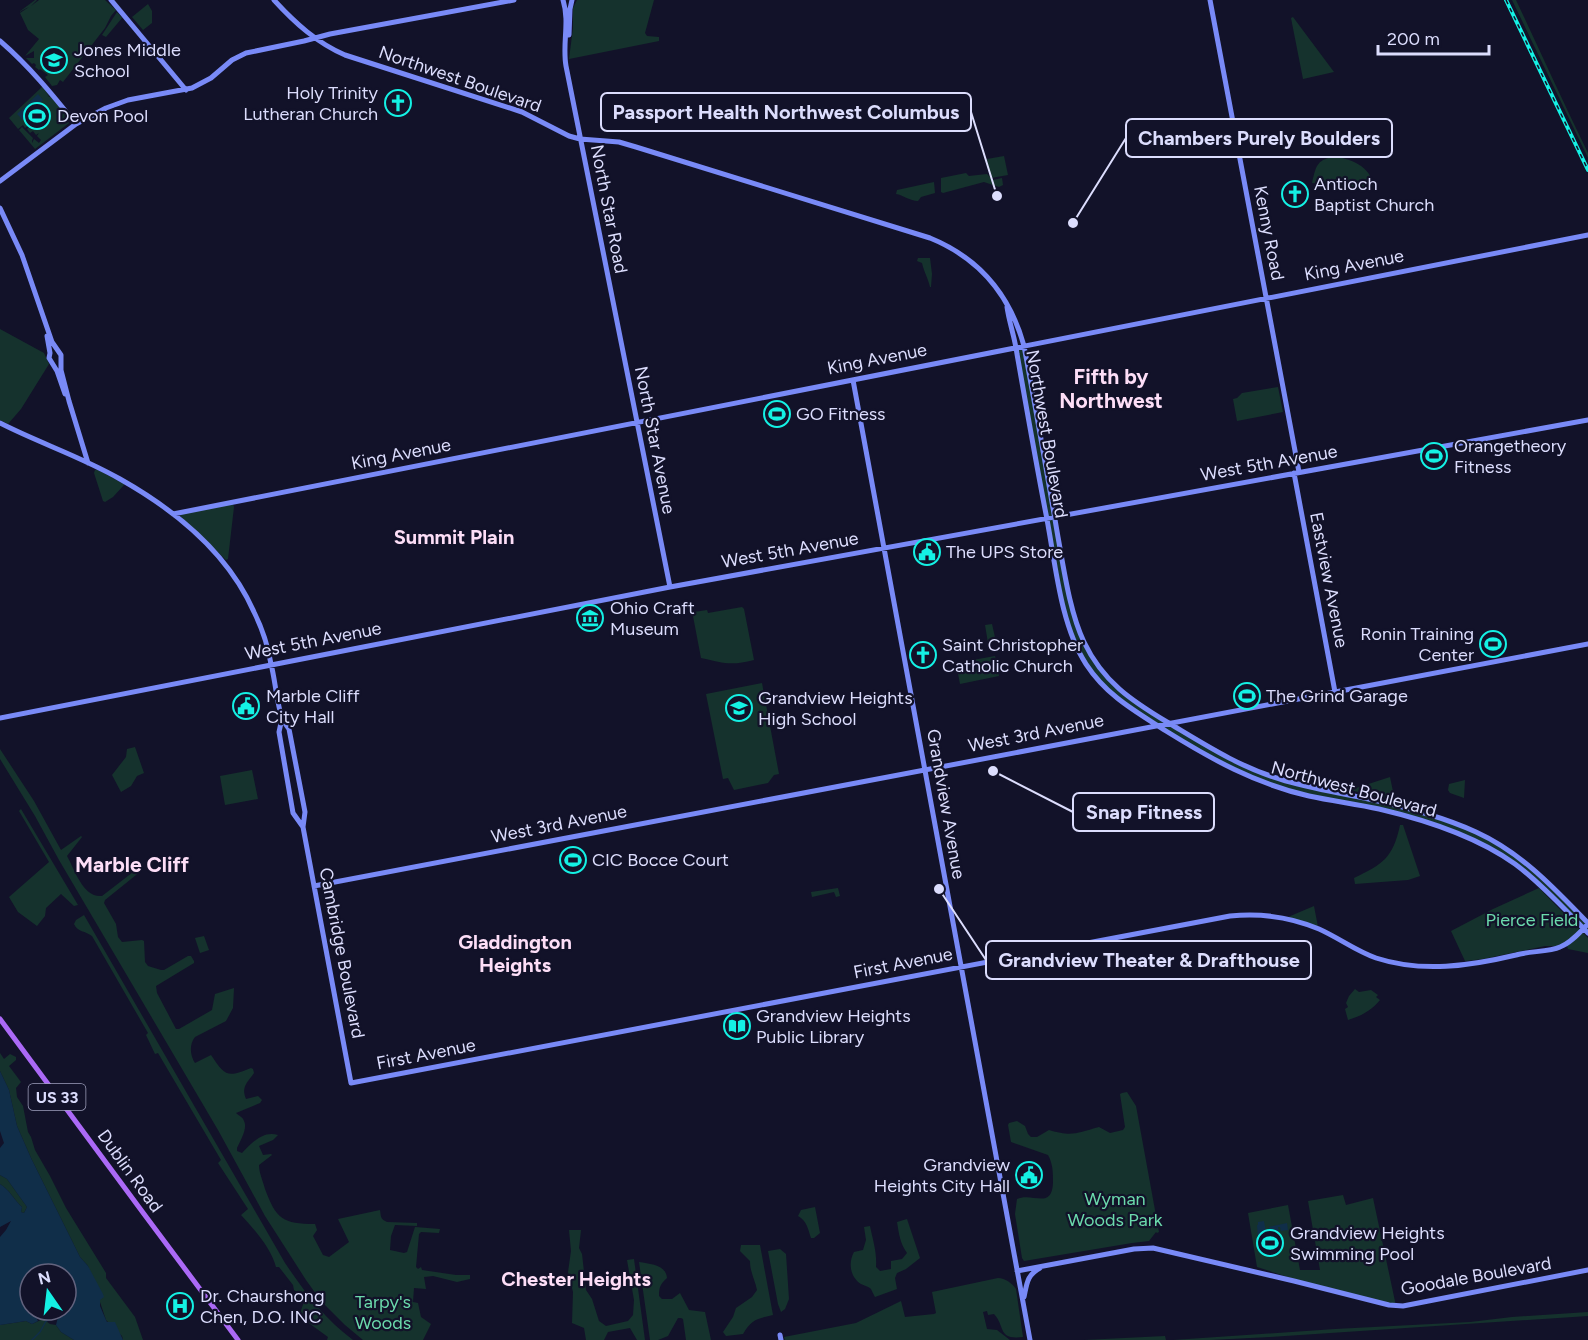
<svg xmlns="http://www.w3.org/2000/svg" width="1588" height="1340" viewBox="0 0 1588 1340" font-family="Figtree,sans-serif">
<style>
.green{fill:#15322d}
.water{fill:#102e49}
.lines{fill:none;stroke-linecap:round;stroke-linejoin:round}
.stream{stroke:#102e49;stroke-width:1.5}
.secondary{stroke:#798af7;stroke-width:5}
.primary{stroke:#ab69f6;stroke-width:5}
.rail-casing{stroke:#14f1e4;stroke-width:4}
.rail{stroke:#121229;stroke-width:1.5;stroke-dasharray:4.5;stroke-linecap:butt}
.labels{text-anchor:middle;stroke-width:4.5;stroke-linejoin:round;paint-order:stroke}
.shield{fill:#121229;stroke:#9fa0bd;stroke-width:1.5}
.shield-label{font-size:16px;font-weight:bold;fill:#dcddfd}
.poi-label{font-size:18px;fill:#dcddfd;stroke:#121229;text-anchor:start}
.street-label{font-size:18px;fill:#dcddfd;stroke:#121229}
.park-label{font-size:18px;fill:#6bdaac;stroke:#121229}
.neighbourhood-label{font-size:20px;font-weight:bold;fill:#fddef7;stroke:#121229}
.quarter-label{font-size:21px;font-weight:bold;fill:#fddef7;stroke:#121229}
.leader{fill:none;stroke:#dcddfd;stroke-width:2}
.callout-dot{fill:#dcddfd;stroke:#121229;stroke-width:2}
.callout{fill:#121229;stroke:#dcddfd;stroke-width:2}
.callout-label{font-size:20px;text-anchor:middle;font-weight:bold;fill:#dcddfd}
</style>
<rect width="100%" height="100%" fill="#121229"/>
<path class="green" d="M35,0H37L31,6L39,0H105L116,10L111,16L105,28L63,82L60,80L57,85L52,86L45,77L48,75L40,69L39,70L35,67L36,65L34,63L32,64L26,58H34V51L25,56L39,39L28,30L20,13L29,7L19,12Z
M577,0H654L645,33L647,36L659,37V41L569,59L573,28V8Z
M1512,0H1516C1540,51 1563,102 1588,153V158Z
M148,4L152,11V23L143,30L132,17Z
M117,12L122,18L106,37L102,35Z
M1293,17L1334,72L1303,79L1291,18Z
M43,86L50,95L49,96L45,91L49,97L51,96L70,119H68L64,115L69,123L35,149L19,130L22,127L33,138L32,141V143L34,139L39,143L41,140L37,136L39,133L36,135L33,131L30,133L27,129L29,127L28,126L25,128L23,125L18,129L9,118Z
M1004,156L1008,175L991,178L993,180L1002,178L1003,185L999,187L984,182L943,193L941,192V178L966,173L969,176L987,174L990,177L987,159Z
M1333,157C1350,157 1376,169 1372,189L1312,183C1316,167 1316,160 1333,157Z
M934,182L935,193L921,197L918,201C910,201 903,195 896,194L897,190Z
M918,258H930L932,274L931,287H930C928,278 924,272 922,263L917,261Z
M0,329L44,353L49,364L21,409L8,424L0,420Z
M1024,346L1072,603L1087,648L1125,695L1198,741L1265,774L1401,807L1474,831L1518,857L1588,923V933L1534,880L1481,843L1419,820L1276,787L1223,764L1119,701L1087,665L1068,624L1016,347Z
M1278,387L1283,412L1237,421L1233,399L1237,398L1242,393Z
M95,470H98L124,484V485L113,497L105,502L103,501L94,473Z
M233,504L234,507L228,559L226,560L180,516L182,514Z
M742,607L744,609L754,660C731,666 723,663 701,658L693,616L695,615L694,612L707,610L708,613Z
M992,624L996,642L988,643L985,625Z
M995,656L999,676L960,684L956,663Z
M762,683L779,774L774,775L768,783L734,790L728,778L723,779L706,694Z
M135,747L144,773L137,776L131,786L121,792L112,775L126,757L127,749Z
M0,749L34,801L61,850L81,836L82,837L67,856C75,870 83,898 102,896L137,869L140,868L141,870V871L105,900L104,903L116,924L118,937L122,942L142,940L144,941L145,962L148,966L161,970H164L188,956H191L194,961V963L156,986L157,993L176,1029H179L212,1010L215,994L234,988L233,1008L226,1021L195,1037C189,1044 190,1056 195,1063L211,1055C225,1076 227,1078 251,1068L253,1069L254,1073C247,1083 241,1087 246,1099L258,1096L262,1100L260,1103L236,1113C239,1116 243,1117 244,1121C248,1128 240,1141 237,1148V1151L242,1153C252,1143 263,1130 278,1135L273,1140L259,1146L263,1155L271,1154L272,1155L259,1165C259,1173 263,1181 265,1189C276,1219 283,1224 315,1224L317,1230L313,1236L323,1255L329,1257L349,1242L338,1219L380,1210C381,1216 380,1219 387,1222L417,1223V1226L395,1225L391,1236L390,1250L404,1253L407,1252L415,1227L440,1229L439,1233L421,1232L419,1234L416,1267L418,1269L421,1267L422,1270L456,1275H470V1279L457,1282L433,1276L424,1277L426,1289L414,1288L413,1302L418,1303L421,1317L431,1324L423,1340H363L345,1325L321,1301L306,1280L265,1216L218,1130L59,860L35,816L0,759Z
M252,770L258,799L225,805L220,776Z
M1390,777L1395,801L1350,790Z
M1465,780L1464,798L1450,793L1448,790L1449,784Z
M21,809L78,905L74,906L61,894L46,908L45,916L37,926L18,912L9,897L49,862L19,811Z
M1400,825H1403L1420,876L1408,880L1355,884L1354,878C1383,864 1393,858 1400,825Z
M838,888L840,896L836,897L834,892L812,897L811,892Z
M1539,888L1588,938V953L1568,949L1567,946H1545L1483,959L1465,961L1451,931L1493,909Z
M1314,906L1318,927L1288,917Z
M84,915L285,1263C306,1294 324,1318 353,1340H327L328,1337L299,1316L305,1299L294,1290L293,1285L279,1267H276C271,1248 255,1230 241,1215L248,1209L218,1163L221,1160L158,1053L155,1054L146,1035L148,1033L92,936C86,931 77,932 74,924L76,920Z
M204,936L209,950L200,953L195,938Z
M1355,989L1359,992L1371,990L1378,995L1376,997L1380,1000C1371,1011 1361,1016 1348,1020L1345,1009L1348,1007L1346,1003L1349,996Z
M0,1053L4,1059L10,1054L16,1057V1060L9,1066L21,1082L16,1088L17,1097L23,1106L28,1132L31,1137L35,1150L50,1176L66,1208L106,1273V1278L135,1317L143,1340H123L122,1336L106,1320L88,1266L80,1257L31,1158L17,1126L9,1090L0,1071Z
M1127,1092L1136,1106L1159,1232L1157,1233L1156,1232L1149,1241L1132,1243L1024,1261L1022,1258L1015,1214L1017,1199C1032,1192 1052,1210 1053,1183C1053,1172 1053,1164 1048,1155L1011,1142L1008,1125L1009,1123L1017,1121L1025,1126L1028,1134L1031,1137H1037L1049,1130C1072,1137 1077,1133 1099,1127L1110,1133L1123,1130L1125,1127L1120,1094L1122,1093Z
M0,1175L7,1179L27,1207L24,1213L21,1212L22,1207C14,1200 10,1190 0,1184Z
M1343,1195L1346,1205L1373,1198L1396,1306L1328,1290L1257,1267L1248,1213L1288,1205L1300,1270H1320L1308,1201Z
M815,1207L820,1233L814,1238H811C808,1229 807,1221 798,1216L801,1210Z
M907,1219L920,1258L906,1269L897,1273L895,1278L897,1289L875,1297C873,1294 872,1290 870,1288C867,1286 863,1285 861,1284C850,1277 848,1263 854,1252L863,1250L866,1240L864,1227L870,1226C873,1241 877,1252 876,1267L880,1271L891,1269V1261L902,1259L907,1253C900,1243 899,1234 897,1222Z
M569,1230H581L579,1248L582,1254L586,1290L592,1299L599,1321L606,1326L628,1321L633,1315L634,1300L627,1260L634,1259L645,1340H637L630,1328L608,1332L604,1340H586L584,1328L572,1323L573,1292L568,1272L571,1251Z
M741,1245H760L773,1315C756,1319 752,1319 743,1334L726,1336L723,1332L733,1317L736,1308L752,1297L757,1290C755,1280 750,1272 750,1261L740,1251Z
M780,1249L786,1254L789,1299L785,1309L781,1312L778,1304L768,1251Z
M639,1262C651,1264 666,1265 667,1278C660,1284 659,1288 659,1296L662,1299H672L680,1293L689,1310L705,1312L711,1340H686L683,1319L681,1318H678L668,1336L658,1340H650Z
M998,1278C1005,1278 1012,1283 1016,1289L1023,1337C997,1340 1006,1327 994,1314L988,1315L987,1311L983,1312L987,1329L997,1330L1010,1340H785L784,1337L856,1323L901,1301L905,1317L934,1314L936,1313L932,1292Z
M1588,1312V1316L1270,1337L1210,1340H1173L1335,1329L1470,1322L1512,1317Z
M43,1319L50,1324L56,1325L61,1332L74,1340H0V1325L26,1321L32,1324Z
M1165,1336L1166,1340H1084Z"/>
<path class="water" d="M38,94L43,100L36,107L39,110L34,115L30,112L23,120L17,114Z
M0,1071L9,1090L17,1126L31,1158L80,1257L88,1266L103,1294L104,1297L100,1300V1306L106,1320L107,1322H115L123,1340H74L61,1332L56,1325L58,1317L53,1310H66V1274H30V1310H38L35,1315L38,1321L32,1324L26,1321L0,1325V1237L6,1230L11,1221L0,1227V1184C10,1190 14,1200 22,1207L21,1212L24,1213L27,1207L7,1179L0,1175V1148L4,1143L0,1131Z
M1264,1221L1268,1243L1261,1245L1258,1238L1257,1225H1258V1222Z
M1287,1223L1288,1230L1281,1231L1280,1227H1278L1280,1237L1271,1239L1269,1227Z"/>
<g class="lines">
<path class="stream" d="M32,1340L40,1332L46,1321L57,1317"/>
<path class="secondary" d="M111,0L186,90
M274,0C295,23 317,43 345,55L522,112L569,136L580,139L619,142L636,147L930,238C979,258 1010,295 1024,346C1036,409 1047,473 1058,537C1064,570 1070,613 1084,642C1103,682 1132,701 1167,722C1204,744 1239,767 1280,779C1308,788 1336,792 1364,798C1402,806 1441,816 1476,832C1522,853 1554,888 1588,923
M563,0C570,22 562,44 566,66L670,587
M1210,0L1299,472
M569,35L570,9L572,0
M0,41C29,66 52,94 76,124
M0,181L76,124L106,108L128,100L192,88L211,78L232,60L246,53L304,41L330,34L514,0
M0,208L22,255L52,342L61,355V370L69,401L88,463
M1007,307C1009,322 1015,338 1017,354C1026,405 1035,457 1045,509C1055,557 1059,623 1086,664C1107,696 1135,711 1166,731C1211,759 1256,784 1309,796C1332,801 1356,804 1379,809C1426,820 1476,836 1515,864C1542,884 1565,910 1588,933
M47,336L50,353L49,358L57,371L65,394
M853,380L1030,1340
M0,423C39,443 82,457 120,479C175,510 228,553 254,612C262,628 268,646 271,664C275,679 277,704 282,718C283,721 287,726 289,729L305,812L303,827L351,1083L1230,916C1261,913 1291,917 1319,929C1339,938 1356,951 1376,958C1422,973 1470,966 1516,955C1529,951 1549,952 1560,947C1571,943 1580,932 1588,924
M1294,473L1335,692
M173,514L1588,235
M0,718L670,587L1588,420
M282,718L279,732L293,813L303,827
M314,886L1588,644
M1017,1271L1134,1249L1153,1248L1294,1281L1389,1305L1403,1306L1588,1270
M1024,1297C1027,1283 1027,1275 1040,1268
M780,1335L781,1340"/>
<path class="primary" d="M0,1019L144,1214L238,1340"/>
<defs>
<path id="rail" d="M1506,0L1588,170"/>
</defs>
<use href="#rail" class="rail-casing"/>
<use href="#rail" class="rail"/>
</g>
<defs>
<symbol id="school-ring" viewBox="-11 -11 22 22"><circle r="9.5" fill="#121229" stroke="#14f1e4" stroke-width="1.5"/><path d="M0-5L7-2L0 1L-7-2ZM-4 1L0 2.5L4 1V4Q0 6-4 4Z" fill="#14f1e4"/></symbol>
<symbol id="church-ring" viewBox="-11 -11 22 22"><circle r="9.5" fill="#121229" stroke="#14f1e4" stroke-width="1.5"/><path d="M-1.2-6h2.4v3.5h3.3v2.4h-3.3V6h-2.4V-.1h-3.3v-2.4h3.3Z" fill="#14f1e4"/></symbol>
<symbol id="stadium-ring" viewBox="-11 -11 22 22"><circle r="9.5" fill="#121229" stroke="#14f1e4" stroke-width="1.5"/><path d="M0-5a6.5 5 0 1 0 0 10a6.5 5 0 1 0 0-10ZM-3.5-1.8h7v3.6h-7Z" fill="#14f1e4"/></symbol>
<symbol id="civic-ring" viewBox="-11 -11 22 22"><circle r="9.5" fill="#121229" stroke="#14f1e4" stroke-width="1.5"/><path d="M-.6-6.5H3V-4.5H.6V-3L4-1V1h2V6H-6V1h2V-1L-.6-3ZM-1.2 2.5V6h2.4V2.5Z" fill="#14f1e4"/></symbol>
<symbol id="museum-ring" viewBox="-11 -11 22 22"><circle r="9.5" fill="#121229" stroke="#14f1e4" stroke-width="1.5"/><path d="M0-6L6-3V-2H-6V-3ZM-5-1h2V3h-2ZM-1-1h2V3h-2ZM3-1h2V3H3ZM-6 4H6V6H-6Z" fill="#14f1e4"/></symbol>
<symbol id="library-ring" viewBox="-11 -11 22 22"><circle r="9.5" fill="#121229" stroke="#14f1e4" stroke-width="1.5"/><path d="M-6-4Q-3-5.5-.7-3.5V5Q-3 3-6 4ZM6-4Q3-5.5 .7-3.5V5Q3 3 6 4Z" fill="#14f1e4"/></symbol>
<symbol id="hospital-ring" viewBox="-11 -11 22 22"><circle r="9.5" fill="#121229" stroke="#14f1e4" stroke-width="1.5"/><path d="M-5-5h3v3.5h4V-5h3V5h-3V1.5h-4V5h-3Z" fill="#14f1e4"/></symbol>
</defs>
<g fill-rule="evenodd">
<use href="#school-ring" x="39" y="45" width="30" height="30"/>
<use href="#church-ring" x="383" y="88" width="30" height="30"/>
<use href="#stadium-ring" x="22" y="101" width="30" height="30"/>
<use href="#church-ring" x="1280" y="179" width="30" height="30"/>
<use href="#stadium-ring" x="762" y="399" width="30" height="30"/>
<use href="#stadium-ring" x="1419" y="441" width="30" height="30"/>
<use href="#civic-ring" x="912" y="537" width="30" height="30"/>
<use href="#museum-ring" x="575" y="603" width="30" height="30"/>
<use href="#stadium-ring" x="1478" y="629" width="30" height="30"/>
<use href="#church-ring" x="908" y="640" width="30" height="30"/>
<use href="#stadium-ring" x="1232" y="681" width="30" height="30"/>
<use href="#civic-ring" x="231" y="691" width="30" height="30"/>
<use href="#school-ring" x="724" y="693" width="30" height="30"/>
<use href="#stadium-ring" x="558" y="845" width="30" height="30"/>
<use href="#library-ring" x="722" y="1011" width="30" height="30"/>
<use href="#civic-ring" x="1014" y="1160" width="30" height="30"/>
<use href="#stadium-ring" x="1255" y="1228" width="30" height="30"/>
<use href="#hospital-ring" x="165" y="1291" width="30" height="30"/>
</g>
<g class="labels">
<rect class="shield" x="28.5" y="1084" width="57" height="26" rx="4.5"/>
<g class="shield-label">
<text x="57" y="1103">US 33</text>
</g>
<g class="poi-label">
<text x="74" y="56">Jones Middle<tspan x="74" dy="21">School</tspan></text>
<text x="378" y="99" text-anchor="end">Holy Trinity<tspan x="378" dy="21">Lutheran Church</tspan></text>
<text x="57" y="122">Devon Pool</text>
<text x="1314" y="190">Antioch<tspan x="1314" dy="21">Baptist Church</tspan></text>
<text x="796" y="420">GO Fitness</text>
<text x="1454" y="452">Orangetheory<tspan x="1454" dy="21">Fitness</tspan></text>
<text x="946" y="558">The UPS Store</text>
<text x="610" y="614">Ohio Craft<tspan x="610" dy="21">Museum</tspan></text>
<text x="1474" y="640" text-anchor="end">Ronin Training<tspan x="1474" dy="21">Center</tspan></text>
<text x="942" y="651">Saint Christopher<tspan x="942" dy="21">Catholic Church</tspan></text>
<text x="266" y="702">Marble Cliff<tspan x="266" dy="21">City Hall</tspan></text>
<text x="1266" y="702">The Grind Garage</text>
<text x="758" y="704">Grandview Heights<tspan x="758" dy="21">High School</tspan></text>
<text x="592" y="866">CIC Bocce Court</text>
<text x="756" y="1022">Grandview Heights<tspan x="756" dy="21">Public Library</tspan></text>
<text x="1010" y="1171" text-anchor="end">Grandview<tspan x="1010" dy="21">Heights City Hall</tspan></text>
<text x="1290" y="1239">Grandview Heights<tspan x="1290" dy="21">Swimming Pool</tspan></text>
<text x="200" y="1302">Dr. Chaurshong<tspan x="200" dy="21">Chen, D.O. INC</tspan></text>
</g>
<g class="street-label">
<text transform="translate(460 79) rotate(19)" y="6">Northwest Boulevard</text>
<text transform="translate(609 209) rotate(79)" y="6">North Star Road</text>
<text transform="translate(1269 233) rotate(79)" y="6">Kenny Road</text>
<text transform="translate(1354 265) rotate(-11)" y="6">King Avenue</text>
<text transform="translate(877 359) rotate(-11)" y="6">King Avenue</text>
<text transform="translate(1047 434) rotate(80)" y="6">Northwest Boulevard</text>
<text transform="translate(655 440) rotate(79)" y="6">North Star Avenue</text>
<text transform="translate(401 454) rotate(-11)" y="6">King Avenue</text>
<text transform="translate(1269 463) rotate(-10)" y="6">West 5th Avenue</text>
<text transform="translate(790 550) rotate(-10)" y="6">West 5th Avenue</text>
<text transform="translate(1329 580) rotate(79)" y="6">Eastview Avenue</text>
<text transform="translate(313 641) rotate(-11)" y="6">West 5th Avenue</text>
<text transform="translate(1036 733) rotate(-11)" y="6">West 3rd Avenue</text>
<text transform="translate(1354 789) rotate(15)" y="6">Northwest Boulevard</text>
<text transform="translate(946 804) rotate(80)" y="6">Grandview Avenue</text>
<text transform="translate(559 824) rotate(-11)" y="6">West 3rd Avenue</text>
<text transform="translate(342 953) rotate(79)" y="6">Cambridge Boulevard</text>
<text transform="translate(903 963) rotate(-11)" y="6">First Avenue</text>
<text transform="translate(426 1054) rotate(-11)" y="6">First Avenue</text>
<text transform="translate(130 1171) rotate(54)" y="6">Dublin Road</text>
<text transform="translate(1476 1276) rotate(-10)" y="6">Goodale Boulevard</text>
</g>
<g class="park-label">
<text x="1532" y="926">Pierce Field</text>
<text x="1115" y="1205">Wyman<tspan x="1115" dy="21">Woods Park</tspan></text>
<text x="383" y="1308">Tarpy's<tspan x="383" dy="21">Woods</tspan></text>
</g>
<g class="neighbourhood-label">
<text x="454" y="544">Summit Plain</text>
<text x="515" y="949">Gladdington<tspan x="515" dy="23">Heights</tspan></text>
<text x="576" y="1286">Chester Heights</text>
</g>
<g class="quarter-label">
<text x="1111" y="384">Fifth by<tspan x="1111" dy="24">Northwest</tspan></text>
<text x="132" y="872">Marble Cliff</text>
</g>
</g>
<path class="leader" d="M997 196L971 112M1073 223L1126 138M993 771L1073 812M939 889L986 960"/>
<g class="callout-dot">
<circle cx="997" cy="196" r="6"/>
<circle cx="1073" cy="223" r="6"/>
<circle cx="993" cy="771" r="6"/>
<circle cx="939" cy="889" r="6"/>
</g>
<g class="callout">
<rect x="601" y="93" width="370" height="38" rx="6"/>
<rect x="1126" y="119" width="266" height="38" rx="6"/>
<rect x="1073" y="793" width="141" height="38" rx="6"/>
<rect x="986" y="941" width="325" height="38" rx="6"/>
</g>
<g class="callout-label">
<text x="786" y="119">Passport Health Northwest Columbus</text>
<text x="1259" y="145">Chambers Purely Boulders</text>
<text x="1144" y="819">Snap Fitness</text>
<text x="1149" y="967">Grandview Theater &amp; Drafthouse</text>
</g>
<g transform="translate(48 1292) rotate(346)"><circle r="28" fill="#121229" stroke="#63637e" stroke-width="1.5"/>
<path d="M0-4.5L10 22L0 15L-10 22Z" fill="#14f1e4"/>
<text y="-9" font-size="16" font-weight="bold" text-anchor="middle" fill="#dcddfd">N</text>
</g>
<path d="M1378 45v9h111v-9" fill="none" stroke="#dcddfd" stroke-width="3"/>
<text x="1387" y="45" font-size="18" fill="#dcddfd" stroke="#121229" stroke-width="4.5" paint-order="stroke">200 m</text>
</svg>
